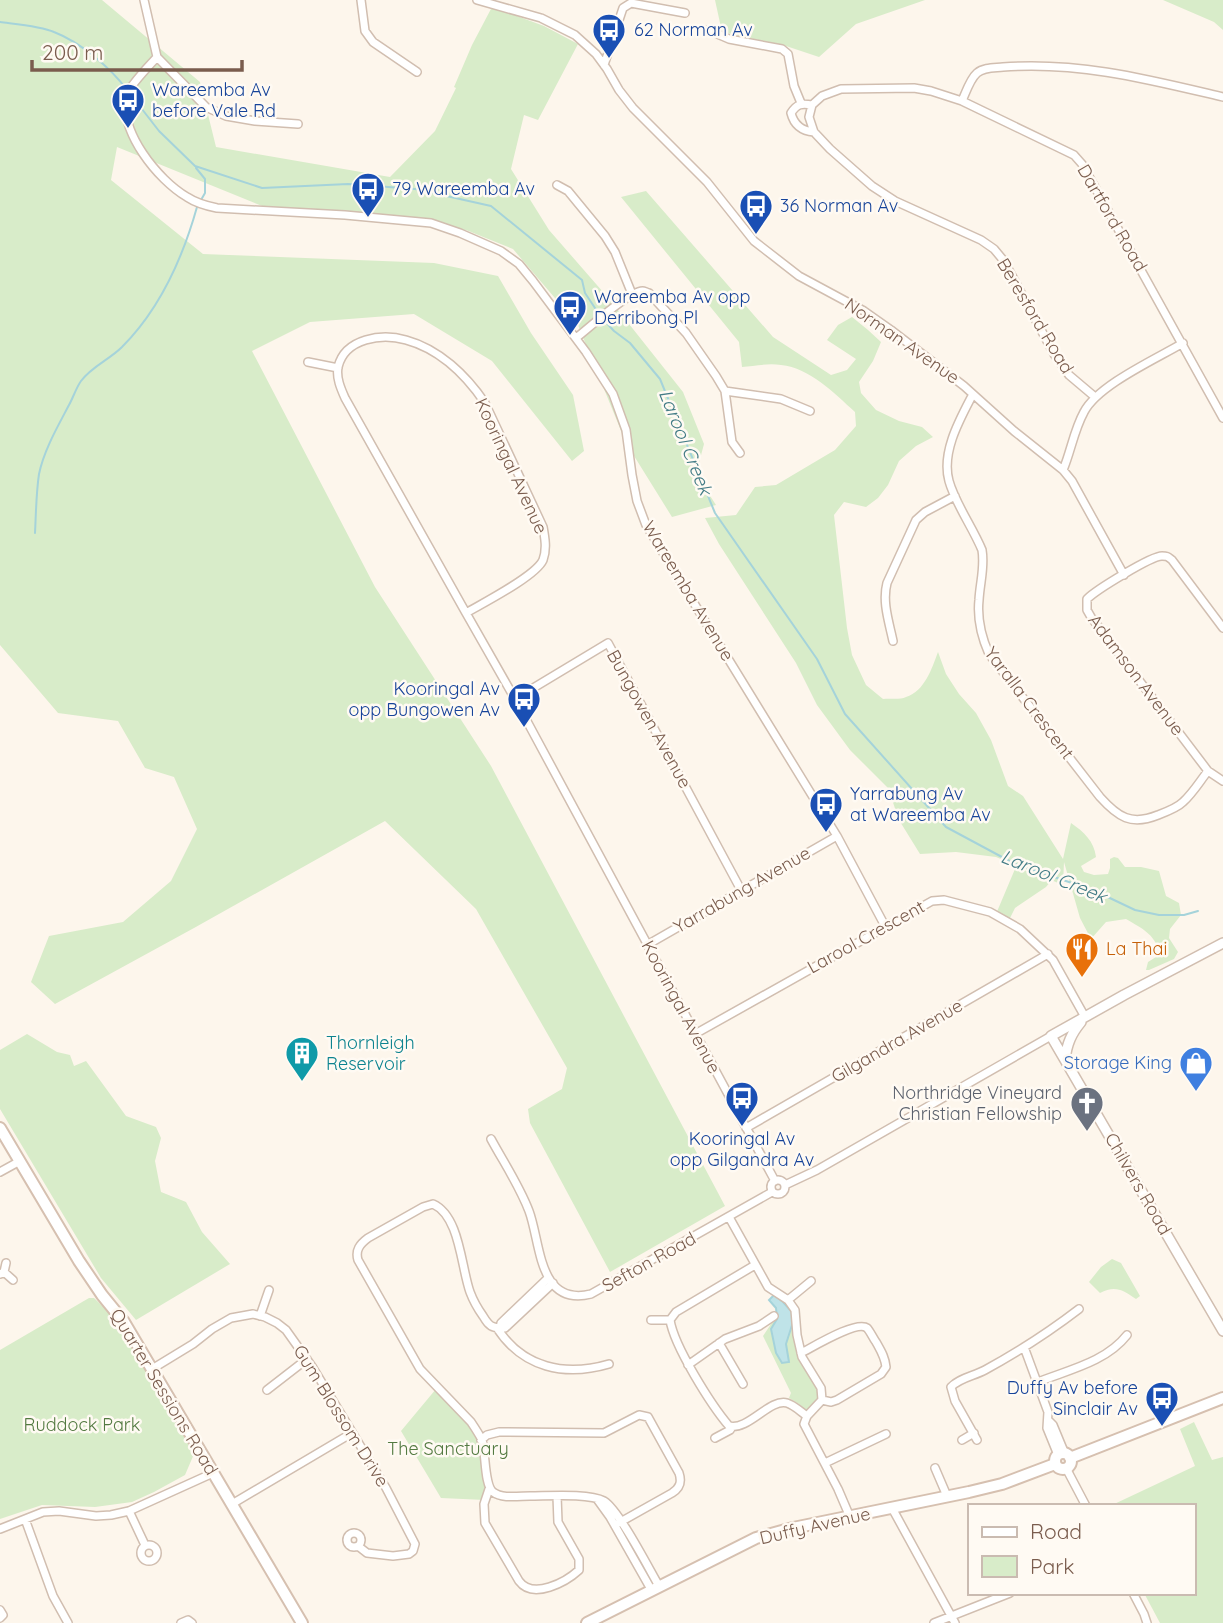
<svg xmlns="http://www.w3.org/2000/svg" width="1223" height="1623" viewBox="0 0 1223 1623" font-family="Quicksand,sans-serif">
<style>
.green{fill:#d8ecc9}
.water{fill:#bfe3e8;stroke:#a5d3da;stroke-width:2}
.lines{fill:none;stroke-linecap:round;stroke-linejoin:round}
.stream{stroke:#a5d3da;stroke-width:2}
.minor-casing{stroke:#d1beb0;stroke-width:10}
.tertiary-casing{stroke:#d1beb0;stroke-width:12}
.secondary-casing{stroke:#d6c0b0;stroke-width:14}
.minor{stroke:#fff;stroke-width:7}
.tertiary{stroke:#fff;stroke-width:9}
.secondary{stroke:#fff;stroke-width:10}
.labels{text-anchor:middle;stroke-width:5;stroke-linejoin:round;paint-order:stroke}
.transit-label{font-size:18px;fill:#164399;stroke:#fffaf3;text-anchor:start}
.street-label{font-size:18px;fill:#7a5c4d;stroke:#fffaf3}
.food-label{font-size:18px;fill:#c56008;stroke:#fffaf3;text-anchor:start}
.culture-label{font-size:18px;fill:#0d838f;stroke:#fffaf3;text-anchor:start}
.shop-label{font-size:18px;fill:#366cbe;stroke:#fffaf3;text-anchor:end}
.worship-label{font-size:18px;fill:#5b616d;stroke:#fffaf3;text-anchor:end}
.park-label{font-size:18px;fill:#537a41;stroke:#fffaf3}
.water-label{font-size:19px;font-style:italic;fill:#437c86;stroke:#fffaf3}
</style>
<rect width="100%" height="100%" fill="#fdf6ec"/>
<path class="green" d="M0,0H102L200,82L216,147L390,177L435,131L456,88L454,87L472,45L492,7L544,26L578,44L538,120L524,115L511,169L549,230L610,300L683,392L704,444L696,474L716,505L672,517L626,443L578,325L513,249L466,230L282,214L117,147L111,180L203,254L434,263L498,276L531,333L573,395L584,451L572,461L492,361L414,314L310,322L252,351L375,587L491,766L725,1206L610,1272L530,1123L528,1109L562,1089L567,1068L476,909L385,821L194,928L55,1004L31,982L49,936L123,922L171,881L197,829L174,777L145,768L118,721L58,713L0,645Z
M715,0H925L856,24L819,57L786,46L722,32Z
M1163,0H1223V30L1214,22Z
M646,191L773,337L831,375L847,370L856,359L827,340L838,325L852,317L868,330L881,342L873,361L859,382L861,393L876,410L899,421L922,427L933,437L916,446L899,461L888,485L878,498L866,507L844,502L834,515L847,628L852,655L866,685L883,699C890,698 900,700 906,697C925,691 932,668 938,652L946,674L959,694L976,713L991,740L1008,786L1023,796L1063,859L1071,823C1084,832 1094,841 1096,857L1081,866L1084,872L1094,875L1108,874L1110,868V859L1114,857L1118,858L1125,867H1141L1159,871L1166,896L1179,903L1181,915L1170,929L1169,938L1178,952L1174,959L1149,970H1146L1148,962L1156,957L1160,952C1153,933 1143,929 1126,919L1106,922L1091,939L1080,918L1064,862L1063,885L996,857L956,852L920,854L899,820L888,788L850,750L817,705L796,663L719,544L705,518L736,515L755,487L776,485L835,450L856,426L855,412C834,393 810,368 781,365C768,363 754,366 742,367L739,342L621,197Z
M1015,869L1024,870L1051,881L1046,887L1015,908L1008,922L996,914Z
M27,1034L57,1052L70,1055L74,1066L86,1061L126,1116L156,1127L161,1138L155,1161L161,1192L186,1202L202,1232L230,1264L136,1320L101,1278L0,1109V1050Z
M1112,1259L1121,1263L1140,1296L1136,1299C1123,1290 1115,1285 1100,1293L1089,1282L1101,1267Z
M776,1293L787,1302L793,1312L796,1338L821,1397L806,1413L799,1404L789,1398L791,1393L763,1336L771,1324L777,1319L776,1308L769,1300Z
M89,1298H94L118,1321L194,1454L185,1475L154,1492L132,1502L95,1507L42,1505L0,1519V1350Z
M436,1389C450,1403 469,1417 477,1435C485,1455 487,1479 485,1500L441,1498L401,1431Z
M1194,1422L1212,1460L1223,1457V1623H1160L1144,1593H1193V1506H1110L1195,1466L1180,1429Z"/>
<path class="water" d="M774,1295L783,1302L792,1312L793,1322L786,1344L789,1362L782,1363L776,1353L771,1329L777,1319L776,1308L769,1300Z"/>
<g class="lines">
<path class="stream" d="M0,22C15,24 41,26 54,32C80,42 111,68 127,90
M131,95L159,131L195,166L262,188L348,184L415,189L491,206L582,280L585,293L599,314
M196,168L205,179V193L201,200
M602,318L614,331L630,343L660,379L715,513L817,659L845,714L946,827L1015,864L1093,890L1135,910L1159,915H1184L1198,911
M35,533C36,514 36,494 39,474C44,450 58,426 69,405C73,398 76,388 81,381C92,366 109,360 122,347C159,310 183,257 197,207"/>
<defs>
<path id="minor" d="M144,0L157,57L206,107L226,116L255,121L298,124
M361,0L365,31L373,42L417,72
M477,0L541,18L575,35L596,54L607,69L619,90L633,108L707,182L754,241L799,276L864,311L891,330L964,386L1014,431L1063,470L1072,481L1124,575
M708,30L729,39L782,49L788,54L794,86L801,103
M157,57C150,65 129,86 127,95C118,131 158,180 187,197C196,203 207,206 217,208L345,215L431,223L460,233L501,251L519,264L533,281L586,352L613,394L626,430L632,475L637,501L646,525L837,836L885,926
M604,65L623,8L631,3L685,13
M962,101C966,92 970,79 977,73C984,67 995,68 1003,67C1078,61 1151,80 1223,97
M812,105C801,103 797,104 791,113C794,125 802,131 814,132
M557,185L568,191L605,236L615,252L632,294
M576,338C590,327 624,296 638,292C644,290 643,291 649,293L686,333L716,376L725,391L732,442L740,453
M308,362L338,368
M725,391L781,399L810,411
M973,394C960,419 941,452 949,481C955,503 973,528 982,550C985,567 980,582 979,600C977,619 981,636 989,654L1100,797C1118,817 1131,826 1158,815C1166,812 1177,808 1183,802C1193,793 1200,781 1208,771
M1095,397L1069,375L1054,354L1004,261L994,249L981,240L895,201L872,186L830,149L814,132L809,117L812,105L822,96L841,89L914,88L931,91L962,101L1074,155L1082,164L1223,418
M1063,470C1071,451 1074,430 1084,412C1098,385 1156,359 1183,343
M466,613L345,398C341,389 336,378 338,367C345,338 382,333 406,340C439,349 466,375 485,403L543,527C545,538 547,549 543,560C536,576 483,603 466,613L515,699L775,1181
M1223,628L1172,560C1168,557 1168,556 1162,556C1151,556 1096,590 1087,599V610L1091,617L1208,771L1223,781
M893,641C889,622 882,602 887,583L916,520L925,512L955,496
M515,699L608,643L741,890
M647,945L837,836
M695,1034L932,901L944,900L990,912L1020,929L1053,960L1085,1017
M746,1128L1048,954
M491,1139C504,1163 519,1185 529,1211C541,1243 538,1307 591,1294L772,1192
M0,1172L20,1161
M771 1187a7 7 0 1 1 14 0a7 7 0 1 1-14 0Z
M785,1185L817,1170L1051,1036
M729,1217L768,1287L788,1300L795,1310L797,1335L802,1357L821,1388L822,1400L807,1416L804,1424L838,1489L850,1517
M755,1265L676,1312L670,1320C674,1346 711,1405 729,1426C748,1431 770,1398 787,1403C794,1405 801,1412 807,1416
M4,1272L13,1280
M0,1274L4,1272L6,1263
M553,1283L505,1328C503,1328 496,1328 494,1327C489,1326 486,1321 483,1316C478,1309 473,1300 470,1292C461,1267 460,1216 433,1204L423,1207L368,1238C360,1244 355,1250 358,1260L420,1369L471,1422C475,1428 479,1434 482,1440C486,1453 484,1485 493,1492C502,1499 519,1496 530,1496C548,1496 589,1493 604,1501C619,1510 649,1569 659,1586
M788,1300L811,1281
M260,1316L269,1290
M651,1320H670
M497,1328C523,1368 565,1377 609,1364
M500,1328L501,1323L548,1278
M719,1343L743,1384
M1024,1347L1048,1412L1047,1428L1058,1455
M801,1353C813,1347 857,1320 867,1328C870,1331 873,1338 876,1342C881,1351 885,1357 886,1367L881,1374L837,1400L831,1402L822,1400
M688,1365L725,1339L759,1326L774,1316
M152,1369L193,1344L212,1329L231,1318L253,1314L265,1317L277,1323L286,1330L313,1368L386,1488L415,1544L413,1551L409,1554L393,1556L367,1553L358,1546
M1038,1382C1068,1370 1106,1362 1127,1335
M267,1390L307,1359
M1049,1421L1053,1425L1065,1454
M715,1438L730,1430L732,1427
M481,1440L487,1435L499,1432L604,1433L639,1415L648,1417L679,1473C682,1482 680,1488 672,1493L615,1525
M962,1440L974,1433
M977,1440L955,1401L951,1387C959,1378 974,1376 985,1370C1018,1352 1049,1332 1079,1309
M825,1463L886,1434
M935,1468L947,1496
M1066,1468L1086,1506
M489,1489L484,1504L485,1523L519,1581C533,1600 566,1582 579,1570V1559L558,1522L557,1496
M597,1499L610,1517L652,1591
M232,1504L352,1433
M892,1508L955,1623
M129,1511L145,1545
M25,1519L53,1596L68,1623
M0,1529L43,1512L59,1511L96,1516L111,1515L129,1511L213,1473
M347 1540a7 7 0 1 1 14 0a7 7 0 1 1-14 0Z
M141 1553a8 8 0 1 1 16 0a8 8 0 1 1-16 0Z
M1133,1593L1144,1614L1147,1623
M0,1610L3,1615L0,1618
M181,1623L188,1620L192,1623
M934,1623L1010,1593"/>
<path id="tertiary" d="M1223,943L1124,995L1051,1036L1223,1331
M1065,1059C1067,1044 1071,1034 1081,1022"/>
<path id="secondary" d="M0,1128L79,1261L102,1295L124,1322L302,1623
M1055 1461a8 8 0 1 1 16 0a8 8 0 1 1-16 0Z
M1070,1458L1223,1398
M587,1623L756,1538L793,1528L969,1492L1002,1484L1055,1464"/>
</defs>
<use href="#minor" class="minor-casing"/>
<use href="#tertiary" class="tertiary-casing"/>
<use href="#secondary" class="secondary-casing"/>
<use href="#minor" class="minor"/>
<use href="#tertiary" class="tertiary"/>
<use href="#secondary" class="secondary"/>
</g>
<defs>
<symbol id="bus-pin" viewBox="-11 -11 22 30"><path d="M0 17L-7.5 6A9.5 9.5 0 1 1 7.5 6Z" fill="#1a4fb4" stroke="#fffaf3"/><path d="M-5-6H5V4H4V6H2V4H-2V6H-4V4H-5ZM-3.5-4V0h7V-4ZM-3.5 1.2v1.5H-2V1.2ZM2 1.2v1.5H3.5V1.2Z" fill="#fff"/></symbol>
<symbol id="restaurant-pin" viewBox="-11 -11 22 30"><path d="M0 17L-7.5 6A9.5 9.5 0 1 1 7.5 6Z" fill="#e8710a" stroke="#fffaf3"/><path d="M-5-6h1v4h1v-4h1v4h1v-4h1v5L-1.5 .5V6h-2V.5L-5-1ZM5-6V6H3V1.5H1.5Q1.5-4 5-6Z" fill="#fff"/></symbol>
<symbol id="building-pin" viewBox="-11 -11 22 30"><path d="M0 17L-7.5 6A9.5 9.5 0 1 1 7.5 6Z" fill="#0f9aa8" stroke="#fffaf3"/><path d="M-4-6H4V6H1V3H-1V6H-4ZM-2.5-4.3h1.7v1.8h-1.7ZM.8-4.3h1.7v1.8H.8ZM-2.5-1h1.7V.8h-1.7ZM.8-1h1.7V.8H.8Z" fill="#fff"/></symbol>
<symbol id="shop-pin" viewBox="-11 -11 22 30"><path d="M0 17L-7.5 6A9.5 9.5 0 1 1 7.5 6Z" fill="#3f7fe0" stroke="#fffaf3"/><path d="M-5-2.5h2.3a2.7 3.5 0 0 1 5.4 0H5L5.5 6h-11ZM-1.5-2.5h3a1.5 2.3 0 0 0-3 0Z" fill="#fff"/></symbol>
<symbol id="church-pin" viewBox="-11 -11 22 30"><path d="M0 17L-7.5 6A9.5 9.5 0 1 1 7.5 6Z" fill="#6b7280" stroke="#fffaf3"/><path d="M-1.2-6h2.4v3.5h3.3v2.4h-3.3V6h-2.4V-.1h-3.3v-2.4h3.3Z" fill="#fff"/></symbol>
</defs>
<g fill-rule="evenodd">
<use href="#bus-pin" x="590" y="11" width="38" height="52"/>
<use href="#bus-pin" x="109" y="81" width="38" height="52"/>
<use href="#bus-pin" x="349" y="170" width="38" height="52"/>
<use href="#bus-pin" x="737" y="187" width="38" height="52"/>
<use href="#bus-pin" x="551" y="288" width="38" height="52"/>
<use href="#bus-pin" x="505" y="680" width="38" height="52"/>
<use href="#bus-pin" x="807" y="785" width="38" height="52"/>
<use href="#restaurant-pin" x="1063" y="930" width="38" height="52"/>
<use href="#building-pin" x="283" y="1034" width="38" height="52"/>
<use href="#shop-pin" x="1177" y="1044" width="38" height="52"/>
<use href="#bus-pin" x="723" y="1079" width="38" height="52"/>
<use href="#church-pin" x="1068" y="1084" width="38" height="52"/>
<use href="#bus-pin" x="1143" y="1379" width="38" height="52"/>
</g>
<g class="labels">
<g class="transit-label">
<text x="634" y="36">62 Norman Av</text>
<text x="152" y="96">Wareemba Av<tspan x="152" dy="21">before Vale Rd</tspan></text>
<text x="392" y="195">79 Wareemba Av</text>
<text x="780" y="212">36 Norman Av</text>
<text x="594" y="303">Wareemba Av opp<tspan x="594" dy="21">Derribong Pl</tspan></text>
<text x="500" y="695" text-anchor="end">Kooringal Av<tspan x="500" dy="21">opp Bungowen Av</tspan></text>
<text x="850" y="800">Yarrabung Av<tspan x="850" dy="21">at Wareemba Av</tspan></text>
<text x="742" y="1145" text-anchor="middle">Kooringal Av<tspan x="742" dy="21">opp Gilgandra Av</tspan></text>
<text x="1138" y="1394" text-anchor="end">Duffy Av before<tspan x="1138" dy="21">Sinclair Av</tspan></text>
</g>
<g class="street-label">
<text transform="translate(1112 218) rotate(60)" y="6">Dartford Road</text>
<text transform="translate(1035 316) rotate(59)" y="6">Beresford Road</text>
<text transform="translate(902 341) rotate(35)" y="6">Norman Avenue</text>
<text transform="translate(511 466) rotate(65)" y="6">Kooringal Avenue</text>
<text transform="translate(688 591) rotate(59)" y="6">Wareemba Avenue</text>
<text transform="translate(1136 675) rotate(53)" y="6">Adamson Avenue</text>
<text transform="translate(1029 703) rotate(53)" y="6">Yaralla Crescent</text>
<text transform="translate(649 719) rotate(61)" y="6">Bungowen Avenue</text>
<text transform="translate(742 890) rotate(-30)" y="6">Yarrabung Avenue</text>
<text transform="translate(866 937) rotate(-29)" y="6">Larool Crescent</text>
<text transform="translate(681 1007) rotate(62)" y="6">Kooringal Avenue</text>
<text transform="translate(897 1041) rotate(-30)" y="6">Gilgandra Avenue</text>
<text transform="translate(1138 1184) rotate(60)" y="6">Chilvers Road</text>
<text transform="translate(649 1262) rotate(-29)" y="6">Sefton Road</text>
<text transform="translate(164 1392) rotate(59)" y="6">Quarter Sessions Road</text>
<text transform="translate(341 1416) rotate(58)" y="6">Gum Blossom Drive</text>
<text transform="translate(815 1526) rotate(-13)" y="6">Duffy Avenue</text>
</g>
<g class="food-label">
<text x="1106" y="955">La Thai</text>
</g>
<g class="culture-label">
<text x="326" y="1049">Thornleigh<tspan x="326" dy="21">Reservoir</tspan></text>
</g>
<g class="shop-label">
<text x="1172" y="1069">Storage King</text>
</g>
<g class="worship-label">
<text x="1062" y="1099">Northridge Vineyard<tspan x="1062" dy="21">Christian Fellowship</tspan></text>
</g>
<g class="park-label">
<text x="82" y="1431">Ruddock Park</text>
<text x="448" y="1455">The Sanctuary</text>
</g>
<g class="water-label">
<text transform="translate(686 442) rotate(68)" y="7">Larool Creek</text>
<text transform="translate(1054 876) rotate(22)" y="7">Larool Creek</text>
</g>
</g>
<rect x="968" y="1504" width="228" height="91" fill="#fffaf3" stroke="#cabbb1" stroke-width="2"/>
<rect x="982" y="1527" width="35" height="10" fill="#ffffff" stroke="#cabbb1" stroke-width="2"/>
<text x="1030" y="1539" font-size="21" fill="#7a5c4d">Road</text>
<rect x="982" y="1556" width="35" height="21" fill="#d8ecc9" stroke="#cabbb1" stroke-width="2"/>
<text x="1030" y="1574" font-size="21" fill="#7a5c4d">Park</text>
<path d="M32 60v10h210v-10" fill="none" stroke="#7a5c4d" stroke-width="3.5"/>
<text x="42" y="60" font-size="21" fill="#7a5c4d" stroke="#fffaf3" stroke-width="5" paint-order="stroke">200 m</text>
</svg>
